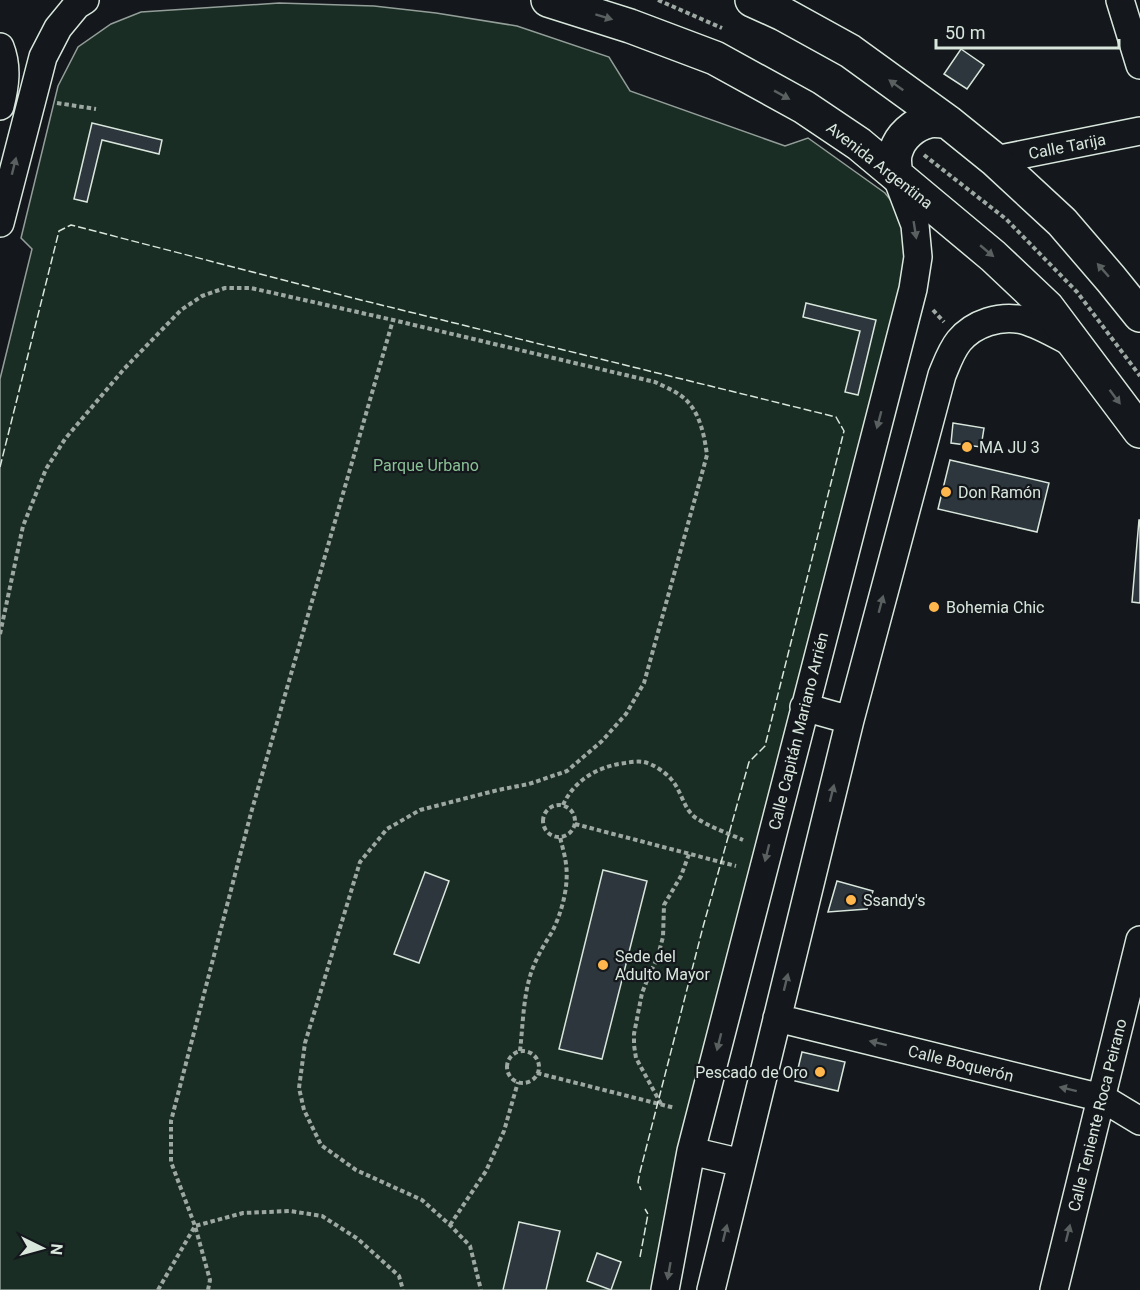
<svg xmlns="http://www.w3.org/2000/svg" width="1140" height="1290" viewBox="0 0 1140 1290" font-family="Roboto,sans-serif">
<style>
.green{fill:#1a2d24;stroke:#939e99;stroke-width:1.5}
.building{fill:#2c363c;stroke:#d8e6dc;stroke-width:1.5}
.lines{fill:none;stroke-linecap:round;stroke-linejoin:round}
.minor-casing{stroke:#d8e6dc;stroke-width:30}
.major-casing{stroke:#d8e6dc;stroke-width:36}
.path{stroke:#9da8a2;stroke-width:4;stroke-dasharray:4.5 3;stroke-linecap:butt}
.minor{stroke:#14181c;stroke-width:27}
.major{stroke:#14181c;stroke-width:33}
.fence{stroke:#d8e6dc;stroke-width:1.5;stroke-dasharray:8 3;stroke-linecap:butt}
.oneway{fill:#59605f}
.poi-dot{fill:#ffb74d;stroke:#14181c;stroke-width:2}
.labels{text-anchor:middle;stroke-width:4.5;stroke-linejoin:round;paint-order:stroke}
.street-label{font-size:16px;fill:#d8e6dc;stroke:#14181c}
.poi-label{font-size:16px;fill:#d8e6dc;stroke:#14181c;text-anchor:start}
.park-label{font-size:16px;fill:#8ac095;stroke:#14181c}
</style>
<rect width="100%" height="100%" fill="#14181c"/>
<path class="green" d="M279,3L374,6L436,13L517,26L609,57L630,91L785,146L808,138L885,193L905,218L915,250L659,1290H0V379L32,249L21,238L58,86L78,47L111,24L141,12Z"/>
<path class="building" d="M961,49L984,65L967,89L944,74Z
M92,123L162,140L159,154L102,140L87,202L74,199Z
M806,303L876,320L858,395L845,392L860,331L803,317Z
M953,423L984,428L981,447L951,443Z
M950,460L1049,483L1037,532L938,509Z
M1139,520H1140V603L1132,602Z
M603,870L647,881L602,1059L559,1049Z
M425,872L449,881L419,963L394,954Z
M837,881L873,891L867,909L828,912Z
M802,1052L845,1062L838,1091L795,1081Z
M519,1222L560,1231L546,1290H503Z
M597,1253L621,1262L611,1290L587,1281Z"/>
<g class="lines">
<defs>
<path id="minor" d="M1120,0L1140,65
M0,47C8,67 5,86 0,106
M995,160L1140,131
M0,223L43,57L58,28L77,5L85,0
M804,707L850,720
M777,1018L1102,1098L1140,1121
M691,1151L742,1163
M665,1290L691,1151L913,289L918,257L915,225L896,175
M711,1290L850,720L942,375C947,363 951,351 959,341C974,323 1000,315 1023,320C1041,325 1057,335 1074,344
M1054,1290L1140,940"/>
<path id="major" d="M548,0L630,26L715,58L804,107L859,144L993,256L1047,307L1140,431
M752,0L783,14L850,51L948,122L995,160L1062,222L1111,279L1140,315
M896,175C895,167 893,159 896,151C900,137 914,124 929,121C935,120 942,121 948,122"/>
</defs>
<use href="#minor" class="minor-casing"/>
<use href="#major" class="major-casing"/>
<path class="path" d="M658,0L722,28
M57,103L96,109
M924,155L1006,219L1077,292L1140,376
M933,310L944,322
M0,634L23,526L46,469L65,439L124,369L181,310L202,296L225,288H251L393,320L655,382C663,386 673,390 680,395C699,408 704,433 707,455L644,683L626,714L602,741L567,771L529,784L498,790L420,810L387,829L360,862L305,1043L299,1088L304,1110L321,1145L356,1170L422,1200L450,1225L470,1246L481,1290
M563,805C574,780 599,766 625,763C631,762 638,761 644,762C653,764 665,772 671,779C682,791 683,809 696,818C710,827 727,833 743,840
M543 821a16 16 0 1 1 32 0a16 16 0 1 1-32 0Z
M575,824L736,866
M520,1051C523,1025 523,998 531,973C536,958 544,945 552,932C562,912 569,886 566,864C565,855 562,846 560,837
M507 1067a16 16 0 1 1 32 0a16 16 0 1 1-32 0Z
M537,1073L675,1108
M661,1104L636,1058L634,1045V1034L642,993L650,973L657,959L663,937L664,905L681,876L689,854
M450,1225L486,1171L504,1131L518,1082
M158,1290L195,1226L243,1213L290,1211L322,1216L358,1239L399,1276L403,1290
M208,1290L210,1280L195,1226L171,1162V1121L251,813L393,320"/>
<use href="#minor" class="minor"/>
<use href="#major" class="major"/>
<path class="fence" d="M0,467L59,231L71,225L357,299L836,417L844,431L765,746L749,762L703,927L640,1172L638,1182L641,1190
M640,1257L648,1214L645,1209"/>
</g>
<defs><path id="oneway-solid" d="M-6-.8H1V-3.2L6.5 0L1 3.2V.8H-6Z" transform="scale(1.5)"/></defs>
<g class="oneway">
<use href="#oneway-solid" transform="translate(604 17) rotate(17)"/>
<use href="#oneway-solid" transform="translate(896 85) rotate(-144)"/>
<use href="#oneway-solid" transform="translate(782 95) rotate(29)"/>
<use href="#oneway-solid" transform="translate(14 166) rotate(-76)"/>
<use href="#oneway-solid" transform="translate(915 230) rotate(81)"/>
<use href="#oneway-solid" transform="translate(987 251) rotate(40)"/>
<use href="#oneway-solid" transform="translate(1103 270) rotate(-131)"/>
<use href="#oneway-solid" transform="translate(1115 397) rotate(53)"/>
<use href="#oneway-solid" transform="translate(879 420) rotate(105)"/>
<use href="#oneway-solid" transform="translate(881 604) rotate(-75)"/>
<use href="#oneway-solid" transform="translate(832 793) rotate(-76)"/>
<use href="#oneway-solid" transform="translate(767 853) rotate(104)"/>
<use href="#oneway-solid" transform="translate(786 982) rotate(-76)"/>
<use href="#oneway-solid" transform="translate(719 1042) rotate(104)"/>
<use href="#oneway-solid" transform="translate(878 1043) rotate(-166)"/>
<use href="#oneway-solid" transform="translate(1068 1089) rotate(-166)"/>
<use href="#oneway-solid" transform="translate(725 1233) rotate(-76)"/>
<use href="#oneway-solid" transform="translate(1068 1233) rotate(-76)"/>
<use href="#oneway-solid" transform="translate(669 1271) rotate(100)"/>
</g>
<g class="poi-dot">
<circle cx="967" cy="447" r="6"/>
<circle cx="946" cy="492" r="6"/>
<circle cx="934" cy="607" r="6"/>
<circle cx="851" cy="900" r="6"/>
<circle cx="603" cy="965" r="6"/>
<circle cx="820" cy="1072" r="6"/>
</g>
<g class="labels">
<g class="street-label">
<text transform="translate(1067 146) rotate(-11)" y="6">Calle Tarija</text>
<text transform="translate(880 165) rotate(38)" y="6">Avenida Argentina</text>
<text transform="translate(798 731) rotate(-76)" y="6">Calle Capitán Mariano Arrién</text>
<text transform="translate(961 1063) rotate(14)" y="6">Calle Boquerón</text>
<text transform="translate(1097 1115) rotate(-76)" y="6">Calle Teniente Roca Peirano</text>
</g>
<g class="poi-label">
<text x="979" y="453">MA JU 3</text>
<text x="958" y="498">Don Ramón</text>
<text x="946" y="613">Bohemia Chic</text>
<text x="863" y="906">Ssandy's</text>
<text x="615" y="962">Sede del<tspan x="615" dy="18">Adulto Mayor</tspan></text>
<text x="808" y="1078" text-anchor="end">Pescado de Oro</text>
</g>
<g class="park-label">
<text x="426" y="471">Parque Urbano</text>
</g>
</g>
<g transform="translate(42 1248) rotate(95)" stroke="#14181c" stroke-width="4.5" paint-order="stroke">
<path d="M0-4.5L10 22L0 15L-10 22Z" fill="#d8e6dc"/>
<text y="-9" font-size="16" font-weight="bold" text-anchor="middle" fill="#d8e6dc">N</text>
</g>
<path d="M936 39v9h183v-9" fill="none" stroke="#d8e6dc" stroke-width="3"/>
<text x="945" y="39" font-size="18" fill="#d8e6dc" stroke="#14181c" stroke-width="4.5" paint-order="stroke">50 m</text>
</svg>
